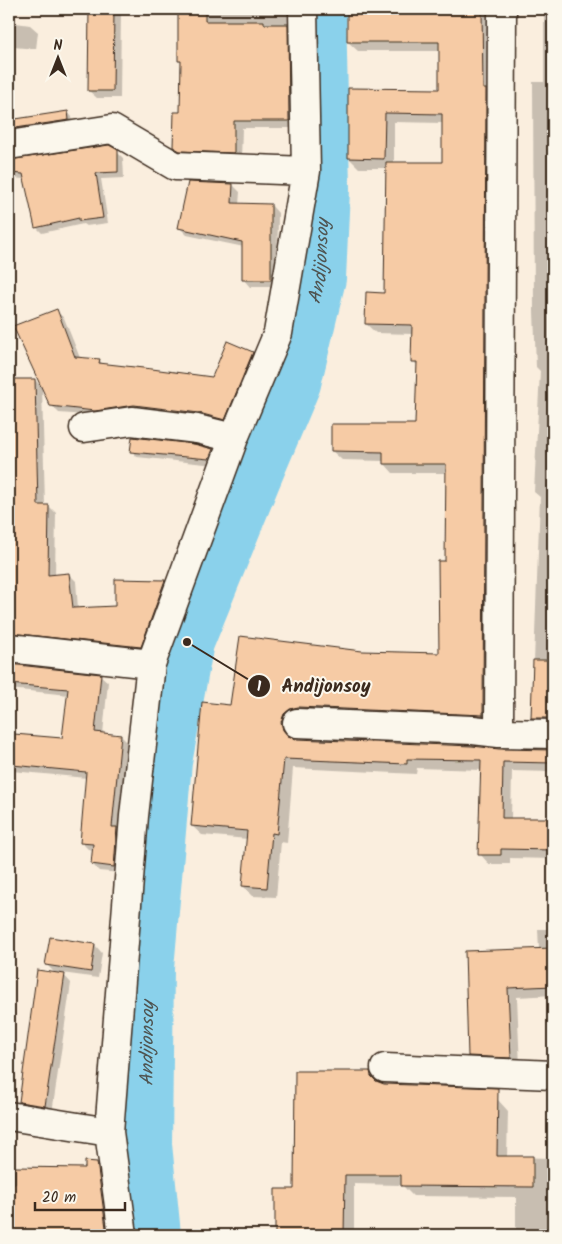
<svg xmlns="http://www.w3.org/2000/svg" width="562" height="1244" viewBox="0 0 562 1244" font-family="Kalam,sans-serif">
<style>
.shadow{fill:#0003;fill-rule:evenodd}
.lines{fill:none;stroke-linecap:round;stroke-linejoin:round}
.river{stroke:#8ad1eb;stroke-width:54}
.building{fill:#f6cba5;stroke:#3b2a1e}
.minor-casing{stroke:#3b2a1e;stroke-width:31}
.minor{stroke:#fbf7ec;stroke-width:28}
.labels{text-anchor:middle;stroke-width:4;stroke-linejoin:round;paint-order:stroke}
.water-label{font-size:19px;font-style:italic;fill:#4f5451;stroke:#fbf7ec}
.leader{fill:none;stroke:#3b2a1e;stroke-width:2}
.callout-dot{fill:#3b2a1e;stroke:#fbf7ec;stroke-width:2}
.mark-label{font-size:15px;text-anchor:middle;font-weight:bold;fill:#fff}
.callout-label{font-size:19px;text-anchor:middle;font-weight:bold;fill:#3b2a1e;stroke:#fbf7ec;stroke-width:4;stroke-linejoin:round;paint-order:stroke}
</style>
<rect width="100%" height="100%" fill="#faeede"/>
<filter id="ink" filterUnits="userSpaceOnUse"><feTurbulence type="fractalNoise" baseFrequency=".02" numOctaves="2"/><feDisplacementMap in="SourceGraphic" scale="10" xChannelSelector="R" yChannelSelector="G"/><feConvolveMatrix kernelMatrix="1 2 1 2 8 2 1 2 1" color-interpolation-filters="sRGB"/></filter>
<g filter="url(#ink)">
<path class="shadow" d="M90,9H121L120,98H97L89,91Z
M180,9H297V128H242L241,160L183,154L175,146L181,113L182,63L179,61Z
M348,9H495L493,725L291,733L292,738L499,750L553,751V772L512,771L511,819H553V859L510,858V864H489L480,854L482,770L417,768L416,774L293,768L287,843L281,842L276,897L253,896L243,886L248,839L202,835L192,826L231,706L362,653L440,654L447,562V473H393L384,463V461L342,460L332,451L417,426L418,366L413,361V334L376,333L366,324L385,294L387,168H359L349,158L350,89L440,90V51H358L348,42ZM394,122L443,123V164L394,163Z
M544,9H553V727H542L532,717L540,497L534,492L540,371L536,367L534,311L533,82H544Z
M9,22L30,25L38,32L36,49L13,47L9,72Z
M68,112L72,117L73,124L9,135V121Z
M117,152L123,158L124,178L101,179L108,223L86,226L83,224L42,233L36,227L25,179L9,178V161Z
M233,185L240,192L239,205H271L278,213L277,287H250L243,279L244,247L187,235L180,228Z
M56,311L64,318L80,358L99,360L104,365L213,379L253,353L260,360L232,426L59,413L51,405Z
M9,380H35L42,387L45,506H49L56,513L55,575L69,574L76,581L78,609L116,607L117,580L165,582L171,588L148,654L9,641Z
M194,446L213,450L218,456L215,465L137,457L132,451Z
M9,665L100,675L108,682L103,734L121,736L128,743L119,831L121,873L99,871L92,864L93,850L88,849L81,842L87,778L12,771L9,793V734L64,739L69,695L9,689Z
M538,929H553V995L517,997L520,1067L479,1065L470,1055L466,952L539,950Z
M95,945L102,953L98,978L62,973L71,983L52,1113L28,1109L20,1101L56,974L47,965Z
M370,1072L380,1084L498,1100L508,1111L507,1157L553,1158V1235H516V1197L413,1196L402,1185L354,1184V1235H276V1190L296,1191Z
M60,1176L56,1235H9L11,1185Z"/>
<g class="lines">
<path class="river" id="s1" d="M154,1235L145,1145L147,968L165,762L187,642L253,480L294,383L319,278L323,189L319,9"/>
</g>
<path class="building" d="M89,9H114L113,91H88Z
M178,9H205V21H264V24H288L289,121H234V153L180,151L173,147L174,112H180L181,61H178Z
M347,9H482L483,89H486L483,715L298,707L290,709L284,714L281,722L283,730L288,736L296,739L472,746L499,749L553,750V763L503,762L502,818H553V850L501,849V855H478L481,760L407,759V764L284,759L277,834L272,833L267,888L242,886L247,831L191,826L202,702L230,705L240,636L362,651L439,653L438,561H445L446,464H383V452L331,451V424H415L417,362H411L412,325L365,324L366,292L384,293L386,162H442V114L385,113L384,159L348,158V88L439,89V42H347Z
M68,111L69,120L9,129V120Z
M109,145L118,150V172L96,173L103,218L79,221V218L35,228L23,174L9,173V160Z
M188,182L233,184L232,203L271,204V280H242V242L178,228Z
M57,309L75,357L100,359L99,363L152,369L212,377L227,341L253,352L225,420L199,413L134,405L95,411L50,406L13,326Z
M9,379H35L38,505H49L48,575L69,573L73,608L115,606V579L165,580L141,647L9,633Z
M132,437L194,444L213,449L209,459L130,452Z
M533,660H553V718H531Z
M9,664L101,674L95,732L121,735L112,827H117L114,867L91,864L93,844L80,843L86,772L12,765L14,734L62,738L68,689L9,684Z
M50,937L95,944L91,972L45,965Z
M553,948V986L508,988L511,1058L468,1056L465,951Z
M37,970L65,974L45,1106L19,1102Z
M295,1071H370L371,1076L376,1081L384,1084L498,1088L497,1156H533V1187L401,1186V1175H345L344,1235H275V1189H294Z
M85,1161L97,1162L107,1235H9V1183L15,1184V1167L85,1168Z"/>
<g class="lines">
<defs>
<path id="minor" d="M502,9L499,733L553,734
M9,145L112,129L175,166L306,171
M84,428L132,421L197,429L234,438
M9,648L151,664
M297,723L473,730L499,733
M385,1068L553,1075
M9,1116L109,1132
M123,1235L109,1132L134,816L151,664L234,438L278,333L306,171L303,9"/>
</defs>
<use href="#minor" class="minor-casing"/>
<use href="#minor" class="minor"/>
</g>
</g>
<g class="labels">
<g class="water-label">
<text dy="7" stroke="none"><textPath href="#s1" startOffset="1001">Andijonsoy</textPath></text>
<text dy="7" stroke="none"><textPath href="#s1" startOffset="192">Andijonsoy</textPath></text>
</g>
</g>
<path class="leader" d="M187 642L259 686"/>
<g class="callout-dot">
<circle cx="187" cy="642" r="5"/>
<circle cx="259" cy="686" r="12"/>
</g>
<g class="mark-label">
<text x="259" y="691">1</text>
</g>
<g class="callout-label">
<text x="326" y="692">Andijonsoy</text>
</g>
<rect width="562" height="1244" fill="none" stroke="#fbf7ec" stroke-width="30"/>
<rect x="15" y="15" width="532" height="1214" fill="none" stroke="#3b2a1e" stroke-width="2" filter="url(#ink)"/>
<g transform="translate(58 58)" stroke="#fbf7ec" stroke-width="4" paint-order="stroke">
<path d="M0-4L9 19L0 12L-9 19Z" fill="#3b2a1e"/>
<text y="-8" font-size="14" font-weight="bold" text-anchor="middle" fill="#3b2a1e">N</text>
</g>
<path d="M35 1202v8h90v-8" fill="none" stroke="#3b2a1e" stroke-width="2.5"/>
<text x="42" y="1202" font-size="15" fill="#3b2a1e" stroke="#fbf7ec" stroke-width="4" paint-order="stroke">20 m</text>
</svg>
